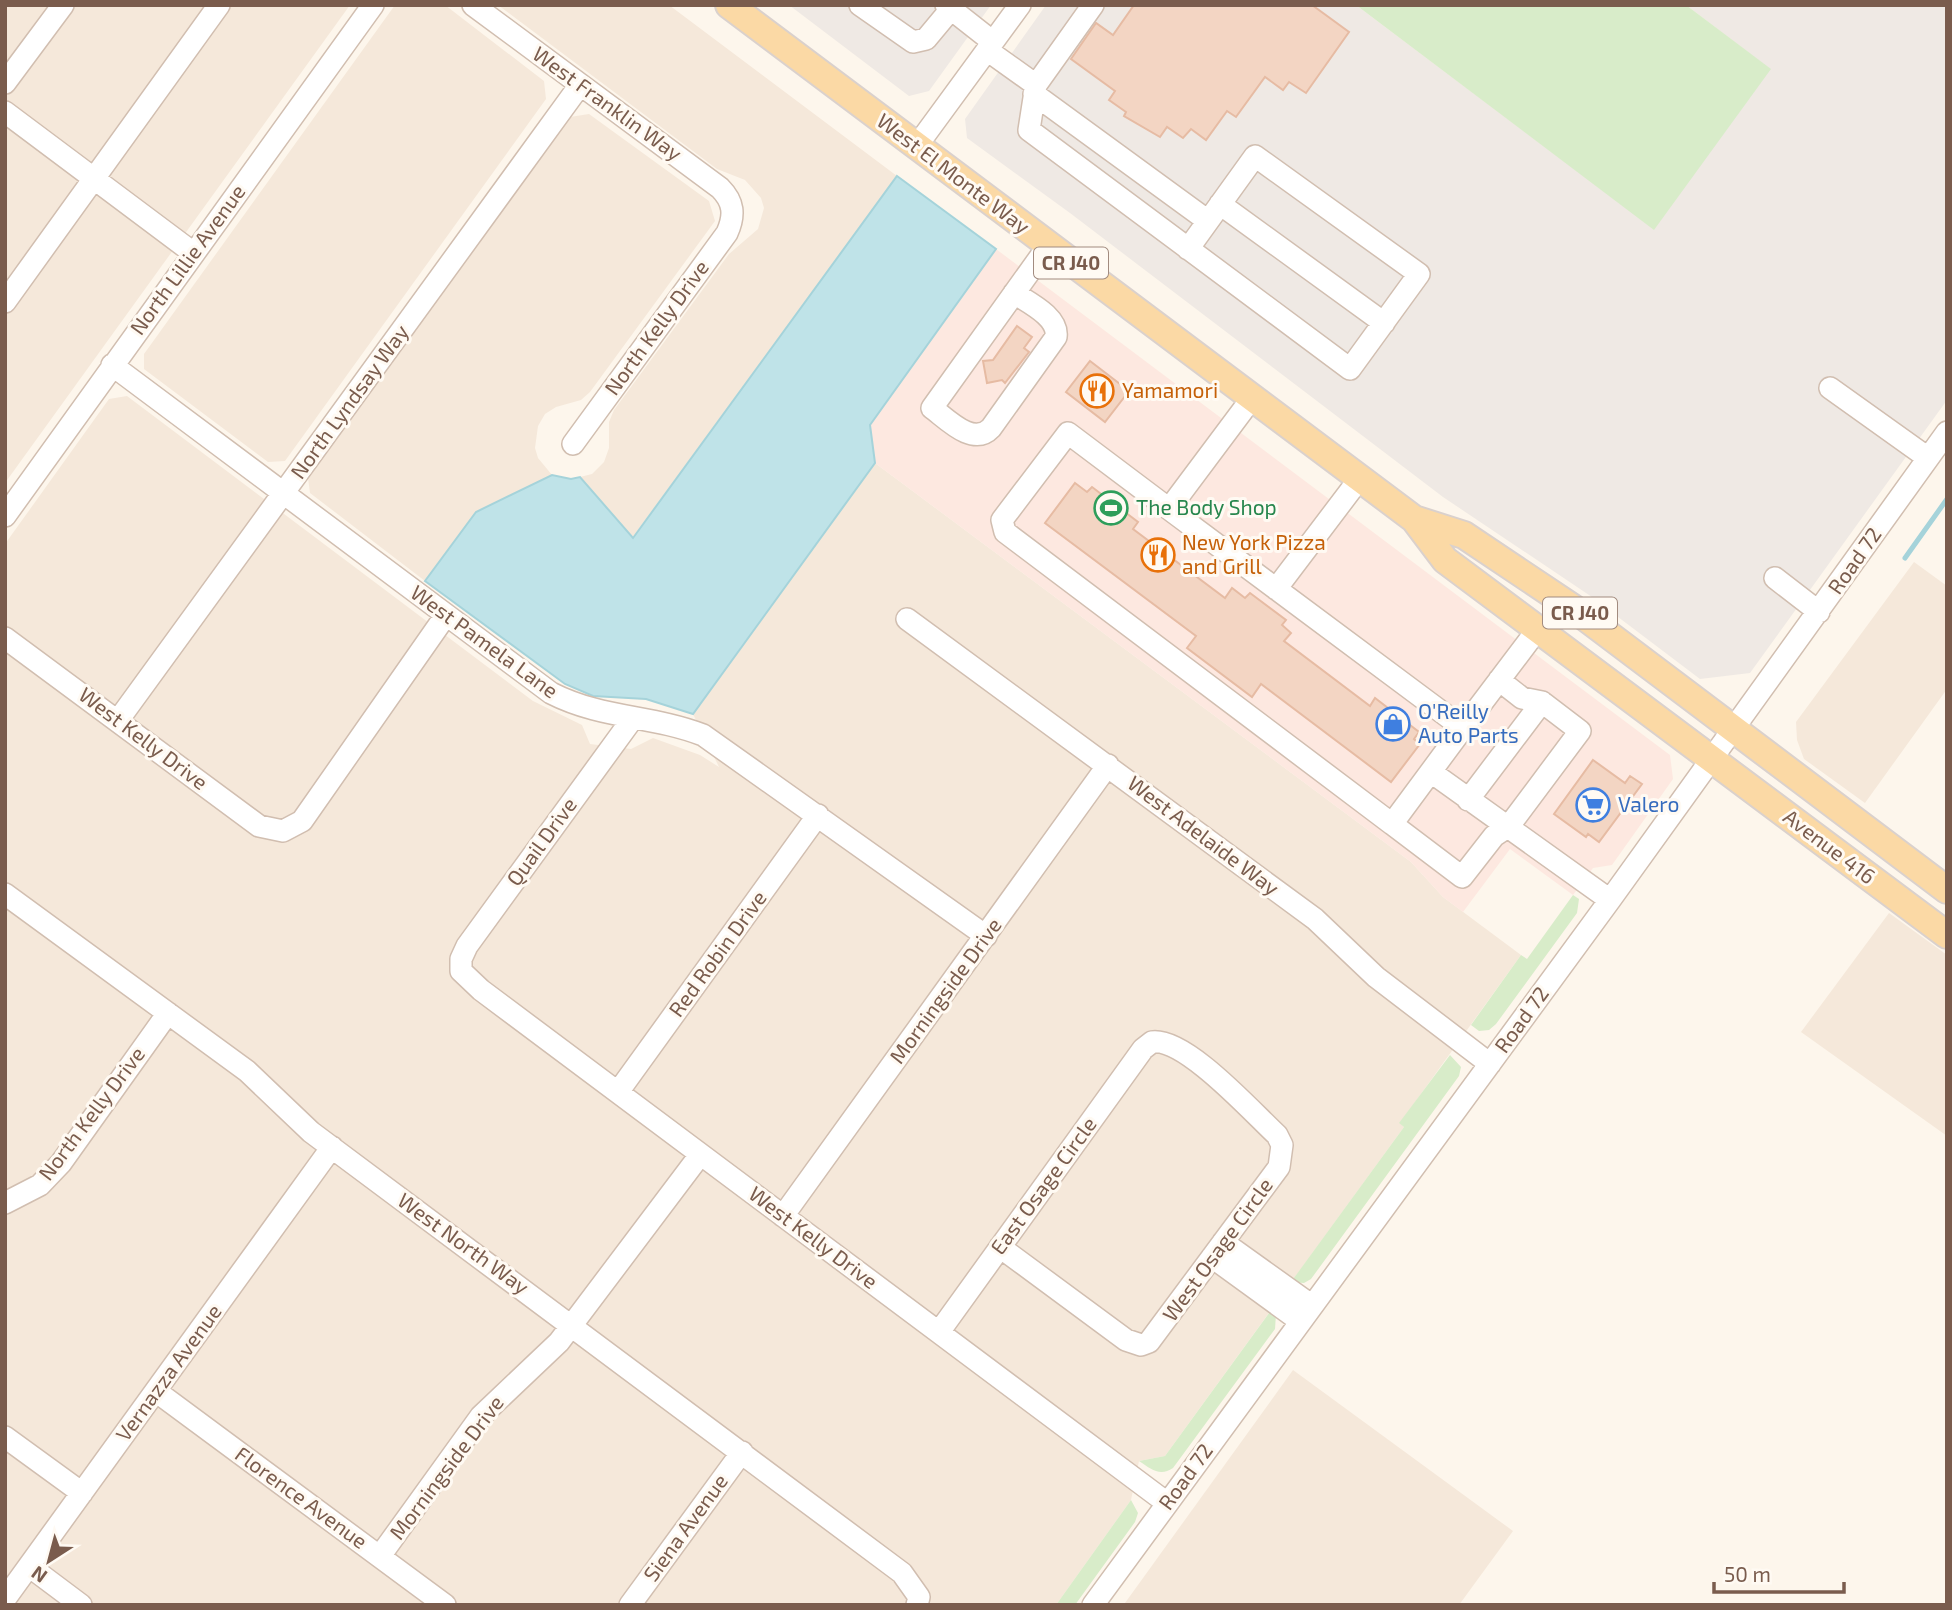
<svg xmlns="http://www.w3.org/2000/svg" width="1952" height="1610" viewBox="0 0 1952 1610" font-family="'Exo 2',sans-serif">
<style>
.residential{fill:#f5e8da}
.commercial{fill:#fde8e0}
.industrial{fill:#efe9e4}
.green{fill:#d8ecc9}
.water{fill:#bfe3e8;stroke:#a5d3da;stroke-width:2}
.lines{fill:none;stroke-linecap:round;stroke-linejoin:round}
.stream{stroke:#a5d3da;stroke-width:5}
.building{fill:#f3d5c3;stroke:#e6bba3;stroke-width:2}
.minor-casing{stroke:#d1beb0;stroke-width:24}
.major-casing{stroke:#dad1cd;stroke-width:30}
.minor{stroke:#fff;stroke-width:21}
.major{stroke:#fbd9a5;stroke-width:26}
.labels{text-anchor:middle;stroke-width:6;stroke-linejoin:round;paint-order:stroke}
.shield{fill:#fffaf3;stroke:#a28b7f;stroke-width:2}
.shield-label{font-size:19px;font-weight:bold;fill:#7a5c4d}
.street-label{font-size:21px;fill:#7a5c4d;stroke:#fffaf3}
.food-label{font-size:21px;fill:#c56008;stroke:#fffaf3;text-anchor:start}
.leisure-label{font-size:21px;fill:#27864d;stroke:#fffaf3;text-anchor:start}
.shop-label{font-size:21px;fill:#366cbe;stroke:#fffaf3;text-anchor:start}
</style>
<rect width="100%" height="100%" fill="#fdf6ec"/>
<path class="residential" d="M5,5H350L5,483Z
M395,5H445L544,81L546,99L285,461L268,462L144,369V354Z
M498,5H669L897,176L632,538L580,477L592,474L604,462L609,448V422L614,410L729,254L758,229L764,208L761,198L745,180L717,169Z
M589,114L709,201L715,221L590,392L581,400L556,407L545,414L538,426L535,448L538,458L552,475L476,512L425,581L310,493L308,478L570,117Z
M127,396L533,701L582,725L590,744L631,749L653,738L700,755L719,767L693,714L875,463L1411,862L1443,897L1521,955L1400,1123L1404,1127L1165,1456L1139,1461L1131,1500L1056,1605H5V544L109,399Z
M1914,562L1947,586V689L1865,803L1804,759L1797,740L1796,722Z
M1889,913L1947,955V1136L1801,1032Z
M1293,1370L1513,1531L1459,1605L1125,1603Z"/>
<path class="commercial" d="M996,249L1670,755L1673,779L1612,865L1593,868L1573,895L1510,849L1463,912L1443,897L1411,862L875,463L870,425Z"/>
<path class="industrial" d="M789,5H991L929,91L909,96Z
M1046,5H1356L1654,229L1770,69L1686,5H1947V400L1750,673L1700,679L1589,595L1443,497L1070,213L967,138L965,119Z"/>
<path class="green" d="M1356,5H1686L1771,69L1654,230Z
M1573,895L1579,899L1577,913L1496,1024L1489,1030L1479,1031L1471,1025L1521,955L1527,959Z
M1450,1055L1461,1067L1459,1076L1311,1279L1304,1283L1291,1282L1404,1127L1399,1123Z
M1272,1309L1276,1314L1275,1329L1173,1468C1160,1477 1151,1469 1139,1461L1165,1456Z
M1131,1500L1138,1513L1135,1522L1075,1605H1056Z"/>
<path class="water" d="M897,176L996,249L870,425L875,463L693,714L646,699L593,696L565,684L425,581L476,512L552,475L571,479L580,477L633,538Z"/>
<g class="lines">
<path class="stream" d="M1905,558L1947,499"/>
</g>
<path class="building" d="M1134,5H1312L1349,32L1306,93L1289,82L1283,90L1265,77L1236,117L1227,111L1206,140L1191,129L1183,138L1167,127L1160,137L1124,116L1126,112L1109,100L1115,91L1071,59L1096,23L1113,35Z
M1017,326L1032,337L1024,348L1029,352L1005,383L1002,380L987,383L983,361L993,360Z
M1090,361L1129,391L1105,422L1066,392Z
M1075,483L1087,492L1092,487L1138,522L1133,529L1225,598L1232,588L1245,598L1250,593L1286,620L1282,625L1291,633L1284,641L1370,706L1375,698L1419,732L1414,739L1420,744L1391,782L1261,684L1252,697L1187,648L1196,636L1045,523Z
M1593,760L1625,783L1630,776L1642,784L1599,842L1588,834L1586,837L1554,814Z"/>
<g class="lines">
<defs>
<path id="minor" d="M473,5L720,188C734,202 735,215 727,233L573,444
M860,5L913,42L926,39L951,9
M946,5L993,42
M987,50L1036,85L1093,5
M5,83L63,5
M1036,85L1029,130L1350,369L1419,274L1255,156L1188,249
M1034,94L1208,221
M5,112L192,252
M916,147L1020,5
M1220,204L1384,323
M1014,293C1029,303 1059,317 1056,337L991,428C973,447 947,419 932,408L1048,246
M5,302L219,5
M112,365L551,693C602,719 651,715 703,735L986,936
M1830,388L1928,458
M1169,509L1068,433L1002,520L1005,532L1392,824L1463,728L1169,509L1252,398
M5,516L373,5
M1775,578L1819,612
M1276,589L1360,478
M907,619L1315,919L1376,977L1490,1064
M5,638L259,826L283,831L302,821L446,615
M633,718L467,946L461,959V971L481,990L1167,1503
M119,719L580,85
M1463,728L1537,630
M1431,772L1610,900
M1468,800L1542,702
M1392,824L1462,877L1494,836L1509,826L1580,731L1542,702L1522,698L1499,680
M5,894L247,1071L311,1132L902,1573L919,1597L917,1605
M618,1092L818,815
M5,1203L40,1185L61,1163L168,1013
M783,1216L1108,765
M1223,1242L1311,1305
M1212,1257L1300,1321
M939,1332L1143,1049L1152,1042C1185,1037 1252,1112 1277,1135L1282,1145L1279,1167L1149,1342L1141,1345L1126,1340L1000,1247
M157,1392L445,1605
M5,1437L82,1493
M380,1556L481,1416L559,1342L700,1155
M29,1566L81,1605
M5,1599L332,1147
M630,1605L742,1452
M1093,1605L1610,900L1947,432"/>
<path id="major" d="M729,5L1414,519L1445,560L1947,935
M1414,519L1464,535L1573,608L1947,890"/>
</defs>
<use href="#minor" class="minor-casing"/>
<use href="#major" class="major-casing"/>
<use href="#minor" class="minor"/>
<use href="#major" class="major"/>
</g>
<defs>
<symbol id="restaurant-ring" viewBox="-11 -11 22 22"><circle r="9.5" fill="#fffaf3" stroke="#e8710a" stroke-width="1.5"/><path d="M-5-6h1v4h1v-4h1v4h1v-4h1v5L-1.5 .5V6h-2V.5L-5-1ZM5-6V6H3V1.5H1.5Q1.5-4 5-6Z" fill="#e8710a"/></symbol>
<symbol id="stadium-ring" viewBox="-11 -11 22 22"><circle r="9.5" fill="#fffaf3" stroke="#2e9e5b" stroke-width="1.5"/><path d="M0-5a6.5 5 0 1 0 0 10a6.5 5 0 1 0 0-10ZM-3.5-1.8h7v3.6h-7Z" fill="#2e9e5b"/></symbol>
<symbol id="shop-ring" viewBox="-11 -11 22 22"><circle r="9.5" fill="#fffaf3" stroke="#3f7fe0" stroke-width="1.5"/><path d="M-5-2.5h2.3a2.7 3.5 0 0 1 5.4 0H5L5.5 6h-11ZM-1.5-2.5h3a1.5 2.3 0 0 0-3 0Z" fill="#3f7fe0"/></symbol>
<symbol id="supermarket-ring" viewBox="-11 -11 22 22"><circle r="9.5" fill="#fffaf3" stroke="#3f7fe0" stroke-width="1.5"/><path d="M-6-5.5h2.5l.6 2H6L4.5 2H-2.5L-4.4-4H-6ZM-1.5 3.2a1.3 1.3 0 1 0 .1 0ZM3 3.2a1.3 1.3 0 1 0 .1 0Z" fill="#3f7fe0"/></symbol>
</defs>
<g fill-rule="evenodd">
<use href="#restaurant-ring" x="1078" y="372" width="38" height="38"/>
<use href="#stadium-ring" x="1092" y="489" width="38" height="38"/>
<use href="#restaurant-ring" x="1139" y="536" width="38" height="38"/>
<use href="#shop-ring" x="1374" y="705" width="38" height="38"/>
<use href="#supermarket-ring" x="1574" y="786" width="38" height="38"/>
</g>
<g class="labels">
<g class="shield">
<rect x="1034" y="247.5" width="74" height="31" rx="5"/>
<rect x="1543" y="597.5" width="74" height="31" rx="5"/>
</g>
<g class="shield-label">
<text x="1071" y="270">CR J40</text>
<text x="1580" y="620">CR J40</text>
</g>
<g class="street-label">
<text transform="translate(607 104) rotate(36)" y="7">West Franklin Way</text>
<text transform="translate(953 174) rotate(37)" y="7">West El Monte Way</text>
<text transform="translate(188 260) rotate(-54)" y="7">North Lillie Avenue</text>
<text transform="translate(657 328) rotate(-54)" y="7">North Kelly Drive</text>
<text transform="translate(350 402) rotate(-54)" y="7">North Lyndsay Way</text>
<text transform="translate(1855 561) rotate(-55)" y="7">Road 72</text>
<text transform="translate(484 642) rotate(36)" y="7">West Pamela Lane</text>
<text transform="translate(143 739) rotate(37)" y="7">West Kelly Drive</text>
<text transform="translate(1203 836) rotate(37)" y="7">West Adelaide Way</text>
<text transform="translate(542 842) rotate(-54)" y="7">Quail Drive</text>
<text transform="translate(1829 847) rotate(37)" y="7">Avenue 416</text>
<text transform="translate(718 954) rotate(-54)" y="7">Red Robin Drive</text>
<text transform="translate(946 991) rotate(-54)" y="7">Morningside Drive</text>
<text transform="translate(1522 1020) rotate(-54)" y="7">Road 72</text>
<text transform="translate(92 1114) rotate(-53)" y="7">North Kelly Drive</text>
<text transform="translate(1044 1186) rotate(-54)" y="7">East Osage Circle</text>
<text transform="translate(813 1238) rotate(37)" y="7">West Kelly Drive</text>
<text transform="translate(463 1244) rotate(36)" y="7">West North Way</text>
<text transform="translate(1218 1250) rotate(-54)" y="7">West Osage Circle</text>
<text transform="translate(169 1373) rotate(-54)" y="7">Vernazza Avenue</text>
<text transform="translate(447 1468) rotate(-53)" y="7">Morningside Drive</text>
<text transform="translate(1186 1477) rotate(-54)" y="7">Road 72</text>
<text transform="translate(301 1498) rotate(36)" y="7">Florence Avenue</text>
<text transform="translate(686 1528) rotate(-54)" y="7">Siena Avenue</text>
</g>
<g class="food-label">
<text x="1122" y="398">Yamamori</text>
<text x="1182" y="550">New York Pizza<tspan x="1182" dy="24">and Grill</tspan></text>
</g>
<g class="leisure-label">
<text x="1136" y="515">The Body Shop</text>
</g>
<g class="shop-label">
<text x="1418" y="719">O'Reilly<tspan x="1418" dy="24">Auto Parts</tspan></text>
<text x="1618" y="812">Valero</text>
</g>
</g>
<rect width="1952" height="1610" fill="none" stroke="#7a5c4d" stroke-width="14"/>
<g transform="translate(49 1561) rotate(216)" stroke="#fffaf3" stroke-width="5" paint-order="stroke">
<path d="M0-5L12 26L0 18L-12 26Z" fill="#7a5c4d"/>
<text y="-10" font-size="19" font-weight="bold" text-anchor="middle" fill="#7a5c4d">N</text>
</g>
<path d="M1714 1582v10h130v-10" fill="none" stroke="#7a5c4d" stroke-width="3.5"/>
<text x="1724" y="1582" font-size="21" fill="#7a5c4d" stroke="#fffaf3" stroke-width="5" paint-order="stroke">50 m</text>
</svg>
